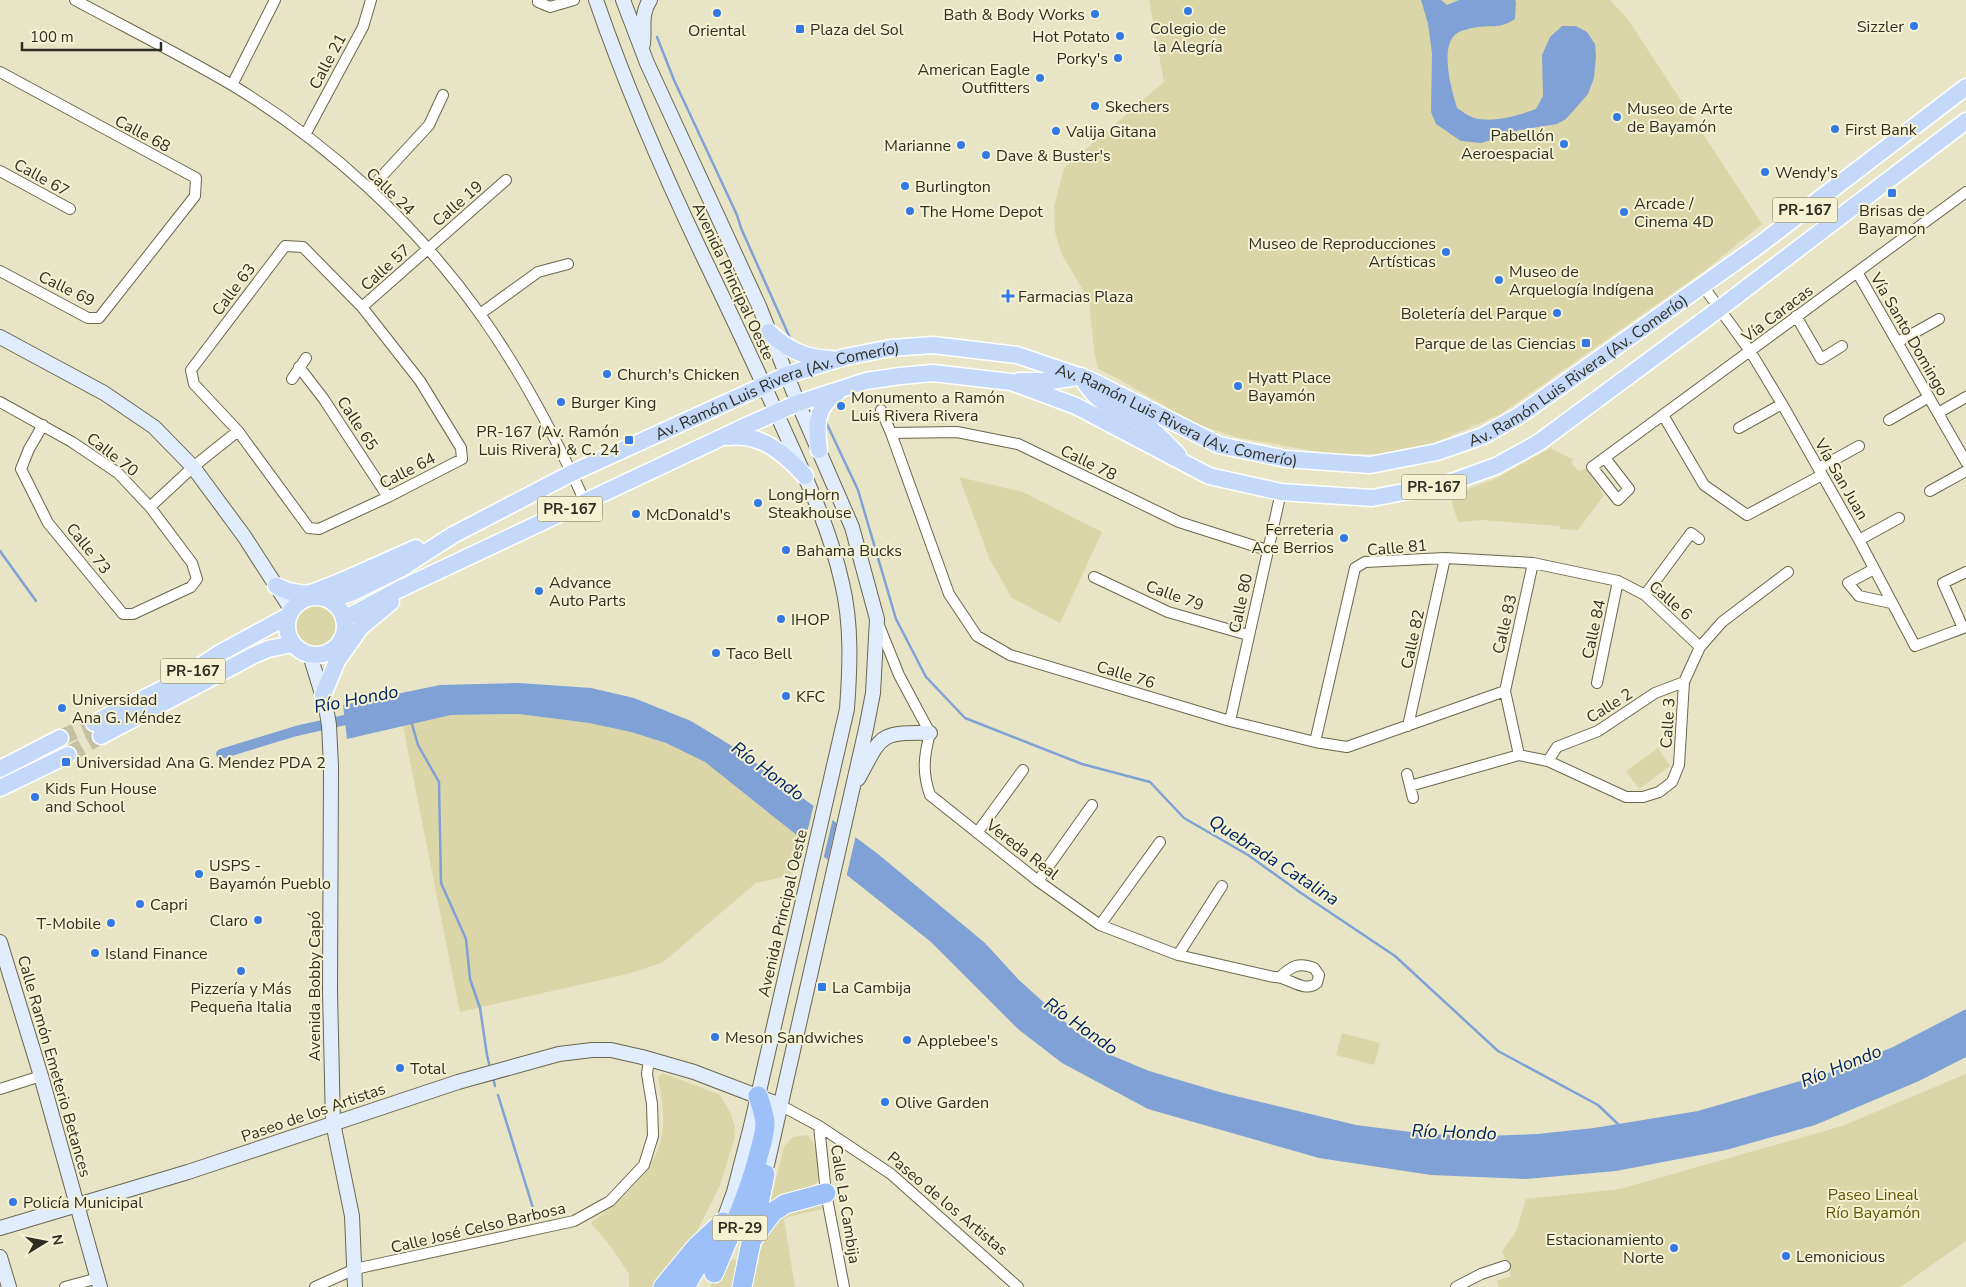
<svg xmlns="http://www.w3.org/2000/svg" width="1966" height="1287" viewBox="0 0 1966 1287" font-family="'Nunito Sans',sans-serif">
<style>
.green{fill:#dbd6a7}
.water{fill:#80a1d5}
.pier{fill:#e8e5c6}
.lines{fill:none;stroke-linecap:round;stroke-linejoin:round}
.stream{stroke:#80a1d5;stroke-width:2.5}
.canal{stroke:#80a1d5;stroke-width:10}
.primary-tunnel{stroke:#c3c0a5;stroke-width:16;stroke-dasharray:16 8;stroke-linecap:butt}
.street-casing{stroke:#6a674c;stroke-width:12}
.secondary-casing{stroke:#6a674c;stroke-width:16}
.primary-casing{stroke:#fff;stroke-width:19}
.highway-casing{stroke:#fff;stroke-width:21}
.street{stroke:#fff;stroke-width:10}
.secondary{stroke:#e1ecfd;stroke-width:14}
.primary{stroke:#c4d9fa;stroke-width:16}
.highway{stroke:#9cc0f7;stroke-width:19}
.poi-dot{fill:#3379e6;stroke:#f5f2d3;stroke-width:2}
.labels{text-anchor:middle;stroke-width:4;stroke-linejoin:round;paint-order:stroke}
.shield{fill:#f5f2d3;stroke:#6a6957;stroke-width:1}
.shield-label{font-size:15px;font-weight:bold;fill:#2f2e22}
.poi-label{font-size:16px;fill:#2f2e22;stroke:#f5f2d3;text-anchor:start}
.street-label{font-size:16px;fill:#2f2e22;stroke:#f5f2d3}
.park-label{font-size:16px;fill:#5f5603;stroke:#f5f2d3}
.water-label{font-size:18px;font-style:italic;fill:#002461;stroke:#f5f2d3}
</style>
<rect width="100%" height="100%" fill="#e8e5c6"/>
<path class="green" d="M1149,0H1610L1627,18L1762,224L1708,268L1501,414L1434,443L1383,454H1328L1236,437L1196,424L1120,380L1098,369L1094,350L1089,300L1062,255L1055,232L1054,207L1064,168L1164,82Z
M1550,448L1574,460L1571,462L1577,470L1581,471L1586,468L1604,495L1578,530L1560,529V526L1482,520L1458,522L1450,496L1497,478Z
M959,477L1023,492L1102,532L1060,623L1012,598L990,560Z
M289 625a26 26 0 1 1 52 0a26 26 0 1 1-52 0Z
M518,714L589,723L631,732L666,743L705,762L798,836L791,875L756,883L662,963L627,974L460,1012L403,726L451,715Z
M1658,748L1670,766L1639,789L1626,771Z
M1342,1033L1380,1043L1374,1065L1336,1055Z
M663,1073L720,1095L730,1112L735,1127L734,1140L720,1185L698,1229L656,1287H629V1274L611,1247L591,1223C626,1196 666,1164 663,1115C663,1103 660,1090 658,1077Z
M1966,1074V1241L1902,1286L1899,1287H1499L1497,1281L1511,1276L1502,1251L1516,1232L1526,1199L1620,1189L1842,1126Z
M807,1135C815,1142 816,1149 818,1159C819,1165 820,1172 819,1178C816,1191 784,1199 773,1203L771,1200L784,1146L793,1137Z
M821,1203L823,1209L787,1217L784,1219L795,1287H753L760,1252L766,1236L779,1217L796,1204Z
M735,1259L738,1263L733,1287H710L724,1263Z"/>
<path class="water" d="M1421,0H1441L1447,5L1459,0H1515L1516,2L1515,19C1499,29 1494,25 1478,27C1472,28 1461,30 1456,34C1439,47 1452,91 1457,108C1462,111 1468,116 1474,118C1494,123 1517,116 1536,109L1543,96L1542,55L1550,37L1562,26H1576L1587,32L1595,44L1596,56L1594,78L1588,94L1566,119L1557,124L1519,130L1505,136L1481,143L1461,141L1436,124L1431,112L1432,53L1428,24Z
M519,683L591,688L634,698L691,721L740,751L878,854L985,943L1019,980L1074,1030L1106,1053L1149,1071L1223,1093L1356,1125L1427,1134L1484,1136L1537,1134L1594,1128L1698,1111L1831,1072L1893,1047L1966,1009V1057L1919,1081L1815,1125L1726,1150L1616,1171L1526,1179L1431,1175L1319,1158L1148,1109L1062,1063L1018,1029L931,942L705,762L666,743L631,732L589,723L518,714L451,715L347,739L343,705L440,685Z"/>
<path class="pier" d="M814,804L833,818L823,860L804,845Z
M837,821L856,835L846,878L827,863Z"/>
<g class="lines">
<path class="stream" d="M657,37L674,80L737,215L741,228L790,338
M825,420L858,490L896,619L926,677L965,718L1082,764L1150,782L1184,818L1248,855L1301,893L1395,956L1498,1051L1598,1105L1619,1125
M0,551L36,601
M411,721L418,745L439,782L441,883L466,939L470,979L480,1008L487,1055L490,1068
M493,1078L495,1086
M498,1095L533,1208"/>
<path class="canal" d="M221,754L296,731L345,720"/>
<path class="primary-tunnel" d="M60,738L94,723
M68,755L101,736"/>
<defs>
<path id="street" d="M75,0C127,28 181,55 232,85C328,143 415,223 480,314C520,370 557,440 585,502
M538,0V2L550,7L574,0
M0,72L196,178L195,196L99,318H88L0,271
M232,85L275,0
M305,135L363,27L371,0
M0,171L70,209
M370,189L429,125L443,95
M285,246L303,247L362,307L420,381L461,448L462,459L388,497L319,529L309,528L238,431L194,384L191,370Z
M1857,272L1966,462
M1703,286L1750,351L1782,404L1859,540L1915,646L1966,627
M362,307L506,180
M480,314L538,272L568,264
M1796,316L1821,359L1842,346
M1898,342L1939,319
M299,367L323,398L388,497
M292,379L306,358
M0,402L72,442L118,473L150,507L192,563L197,579L191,587L133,614H123L48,523L21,469L29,449L43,425
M881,410L891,433L949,594L977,636L1010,655L1230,721L1315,742L1347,747L1505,691
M1938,413L1966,397
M1663,415L1704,485L1747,515L1822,475
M1889,420L1929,397
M1739,428L1782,404
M891,433L957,432L1018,444L1179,522L1267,550
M1605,458L1629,489L1618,500L1592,467L1966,192
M1819,468L1859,446
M1930,491L1966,471
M150,507L193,467L238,431
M1859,540L1899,518
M1874,569L1848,583L1859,596L1891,603
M1094,577L1168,612L1248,635
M1645,595L1691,533L1699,539
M878,623L899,675L930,733C924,756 922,772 930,795L1038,881L1100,925L1178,955L1274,977C1288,976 1304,994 1317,983L1319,975L1314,968C1298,962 1292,966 1280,977
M1963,628L1943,583L1966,572
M1597,683L1618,581
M1230,721L1281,492
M1408,726L1445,558
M1315,742L1355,568L1365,562L1445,558L1533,563L1618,581L1645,595L1700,647
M1519,755L1505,691L1533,563
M1548,761L1557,747L1598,731L1655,693L1684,682
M1407,774L1413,798
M1410,786L1519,755L1548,761L1626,797H1643L1659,792L1672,782L1679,765L1684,682L1700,647L1722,622L1788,572
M977,833L1023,770
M1038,881L1092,805
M1100,925L1160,842
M1178,955L1222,886
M0,1089L41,1076
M780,1105L819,1126L891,1174L1018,1287
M819,1126L826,1193L844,1287
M65,1287L98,1278
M315,1287L355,1269L574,1221L610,1201L644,1165L653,1136L652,1104L647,1074L649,1059
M1456,1287L1481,1274L1505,1266"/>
<path id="secondary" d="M596,0C626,87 662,170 702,254C732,316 761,378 789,441C810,487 831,533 842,583C852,625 850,667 847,709L751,1126L734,1192L723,1222
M623,0L647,63L759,306L798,403L852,527L877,619L873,693L866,729L767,1165
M643,44C645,29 640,14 650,0
M0,337L104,393L154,427L193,467L244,536L291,609
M310,655L326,707L329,725L331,766L330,991L333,1123L352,1216L355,1287
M858,779C882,735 878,732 930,733
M0,942L41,1076L100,1287
M0,1228L188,1172L458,1082L559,1054L592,1050H611L642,1057L694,1072L780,1105
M0,1257L9,1287"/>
<g id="primary">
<path d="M769,332C788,350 805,358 831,359"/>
<path d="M1081,376C1098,407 1116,408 1144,424C1158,433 1167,444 1178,455"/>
<path d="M1019,381H1051L1077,377"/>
<path d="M728,437C761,433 784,453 805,476"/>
<path d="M819,450C816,426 815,407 837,393"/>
<path d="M276,586L288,591L305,594L314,592L344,580L416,548"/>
<circle cx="316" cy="626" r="29"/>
<path id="s1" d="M330,600L351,593L400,569L453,535L572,473L787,375L845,357L891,348L933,345L1017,355L1088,379L1219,445L1286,459L1370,465L1437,452L1483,436L1520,415L1758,246L1966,87"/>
<path d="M344,619L400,589L748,425L798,403L866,381L900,376L933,373L1011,382L1076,406L1209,476L1281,492L1372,498L1446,484L1496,466L1538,443L1719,309L1966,121"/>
<path d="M323,695L337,661L361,627L391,602"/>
<path d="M94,723L175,683L220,653L288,616"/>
<path d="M101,736L254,655L268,649L293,644"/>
<path d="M0,769L60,738"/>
<path d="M0,788L68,755"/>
</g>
<path id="highway" d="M754,1237L773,1212L785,1204L826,1193
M714,1273C730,1233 749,1195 759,1153C762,1143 765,1133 765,1123C764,1113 761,1105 758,1096
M663,1287L696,1247L723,1222
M685,1287L710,1244
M742,1287L765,1174"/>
</defs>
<use href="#street" class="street-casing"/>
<use href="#secondary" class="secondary-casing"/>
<use href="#primary" class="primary-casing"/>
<use href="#highway" class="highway-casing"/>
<use href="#street" class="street"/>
<use href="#secondary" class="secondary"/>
<use href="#primary" class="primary"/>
<use href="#highway" class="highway"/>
</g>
<g class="poi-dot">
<circle cx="1188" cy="11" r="5"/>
<circle cx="717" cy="13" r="5"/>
<circle cx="1095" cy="14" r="5"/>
<circle cx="1914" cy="26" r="5"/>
<rect x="795" y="24" width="10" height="10" rx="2.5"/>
<circle cx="1120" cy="36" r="5"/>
<circle cx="1118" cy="58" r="5"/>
<circle cx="1040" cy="78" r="5"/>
<circle cx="1095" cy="106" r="5"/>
<circle cx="1617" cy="117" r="5"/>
<circle cx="1835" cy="129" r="5"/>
<circle cx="1056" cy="131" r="5"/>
<circle cx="1564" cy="144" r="5"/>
<circle cx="961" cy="145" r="5"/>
<circle cx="986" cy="155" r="5"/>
<circle cx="1765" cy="172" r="5"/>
<circle cx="905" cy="186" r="5"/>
<rect x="1887" y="188" width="10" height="10" rx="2.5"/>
<circle cx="910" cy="211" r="5"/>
<circle cx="1624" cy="212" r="5"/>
<circle cx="1446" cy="252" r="5"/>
<circle cx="1499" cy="280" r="5"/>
<path d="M1005.5 288.5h5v5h5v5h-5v5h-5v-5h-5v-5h5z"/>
<circle cx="1557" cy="313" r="5"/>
<rect x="1581" y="338" width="10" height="10" rx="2.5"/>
<circle cx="607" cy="374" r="5"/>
<circle cx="1238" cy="386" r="5"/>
<circle cx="561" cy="402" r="5"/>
<circle cx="841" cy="406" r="5"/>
<rect x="624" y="435" width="10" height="10" rx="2.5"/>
<circle cx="758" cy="503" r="5"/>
<circle cx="636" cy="514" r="5"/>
<circle cx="1344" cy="538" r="5"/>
<circle cx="786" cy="550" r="5"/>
<circle cx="539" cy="591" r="5"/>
<circle cx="781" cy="619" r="5"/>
<circle cx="716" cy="653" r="5"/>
<circle cx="786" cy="696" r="5"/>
<circle cx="62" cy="708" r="5"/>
<rect x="61" y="757" width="10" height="10" rx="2.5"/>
<circle cx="35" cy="797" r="5"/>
<circle cx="199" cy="874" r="5"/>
<circle cx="140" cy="904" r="5"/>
<circle cx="258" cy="920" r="5"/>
<circle cx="111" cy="923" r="5"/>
<circle cx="95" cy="953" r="5"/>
<circle cx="241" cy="971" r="5"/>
<rect x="817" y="982" width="10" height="10" rx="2.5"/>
<circle cx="715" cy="1037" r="5"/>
<circle cx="907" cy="1040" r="5"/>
<circle cx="400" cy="1068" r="5"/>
<circle cx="885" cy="1102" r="5"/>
<circle cx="13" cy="1202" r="5"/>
<circle cx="1674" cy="1248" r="5"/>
<circle cx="1786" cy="1256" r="5"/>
</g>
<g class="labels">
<g class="shield">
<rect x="1772.5" y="197.5" width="65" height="25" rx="4"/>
<rect x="1401.5" y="474.5" width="65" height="25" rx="4"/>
<rect x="537.5" y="496.5" width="65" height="25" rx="4"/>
<rect x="160.5" y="658.5" width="65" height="25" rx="4"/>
<rect x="712.5" y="1215.5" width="55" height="25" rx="4"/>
</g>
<g class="shield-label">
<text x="1805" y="215">PR-167</text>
<text x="1434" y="492">PR-167</text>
<text x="570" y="514">PR-167</text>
<text x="193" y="676">PR-167</text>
<text x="740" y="1233">PR-29</text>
</g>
<g class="poi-label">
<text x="1085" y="20" text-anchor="end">Bath &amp; Body Works</text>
<text x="1904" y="32" text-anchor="end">Sizzler</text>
<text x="1188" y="34" text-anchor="middle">Colegio de<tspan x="1188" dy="18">la Alegría</tspan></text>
<text x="810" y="35">Plaza del Sol</text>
<text x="717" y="36" text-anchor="middle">Oriental</text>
<text x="1110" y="42" text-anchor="end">Hot Potato</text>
<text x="1108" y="64" text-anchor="end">Porky's</text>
<text x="1030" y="75" text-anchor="end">American Eagle<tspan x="1030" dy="18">Outfitters</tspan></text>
<text x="1105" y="112">Skechers</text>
<text x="1627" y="114">Museo de Arte<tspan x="1627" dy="18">de Bayamón</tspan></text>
<text x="1845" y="135">First Bank</text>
<text x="1066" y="137">Valija Gitana</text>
<text x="1554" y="141" text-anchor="end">Pabellón<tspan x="1554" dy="18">Aeroespacial</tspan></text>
<text x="951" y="151" text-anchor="end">Marianne</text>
<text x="996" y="161">Dave &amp; Buster's</text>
<text x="1775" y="178">Wendy's</text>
<text x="915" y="192">Burlington</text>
<text x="1634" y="209">Arcade /<tspan x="1634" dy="18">Cinema 4D</tspan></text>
<text x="1892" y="216" text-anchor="middle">Brisas de<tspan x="1892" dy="18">Bayamon</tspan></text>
<text x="920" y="217">The Home Depot</text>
<text x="1436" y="249" text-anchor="end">Museo de Reproducciones<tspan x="1436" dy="18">Artísticas</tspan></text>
<text x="1509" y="277">Museo de<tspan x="1509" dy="18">Arquelogía Indígena</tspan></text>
<text x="1018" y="302">Farmacias Plaza</text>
<text x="1547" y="319" text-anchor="end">Boletería del Parque</text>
<text x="1576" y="349" text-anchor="end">Parque de las Ciencias</text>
<text x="617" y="380">Church's Chicken</text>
<text x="1248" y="383">Hyatt Place<tspan x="1248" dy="18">Bayamón</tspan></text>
<text x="851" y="403">Monumento a Ramón<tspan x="851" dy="18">Luis Rivera Rivera</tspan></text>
<text x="571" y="408">Burger King</text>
<text x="619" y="437" text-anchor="end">PR-167 (Av. Ramón<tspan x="619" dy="18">Luis Rivera) &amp; C. 24</tspan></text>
<text x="768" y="500">LongHorn<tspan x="768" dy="18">Steakhouse</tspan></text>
<text x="646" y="520">McDonald's</text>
<text x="1334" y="535" text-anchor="end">Ferreteria<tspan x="1334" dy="18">Ace Berrios</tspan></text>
<text x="796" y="556">Bahama Bucks</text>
<text x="549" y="588">Advance<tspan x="549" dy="18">Auto Parts</tspan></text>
<text x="791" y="625">IHOP</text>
<text x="726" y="659">Taco Bell</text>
<text x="796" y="702">KFC</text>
<text x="72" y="705">Universidad<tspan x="72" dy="18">Ana G. Méndez</tspan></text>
<text x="76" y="768">Universidad Ana G. Mendez PDA 2</text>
<text x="45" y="794">Kids Fun House<tspan x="45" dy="18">and School</tspan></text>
<text x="209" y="871">USPS -<tspan x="209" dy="18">Bayamón Pueblo</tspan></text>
<text x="150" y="910">Capri</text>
<text x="248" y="926" text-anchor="end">Claro</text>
<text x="101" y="929" text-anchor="end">T-Mobile</text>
<text x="105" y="959">Island Finance</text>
<text x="832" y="993">La Cambija</text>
<text x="241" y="994" text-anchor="middle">Pizzería y Más<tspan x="241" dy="18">Pequeña Italia</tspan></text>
<text x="725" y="1043">Meson Sandwiches</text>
<text x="917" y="1046">Applebee's</text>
<text x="410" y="1074">Total</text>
<text x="895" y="1108">Olive Garden</text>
<text x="23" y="1208">Policía Municipal</text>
<text x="1664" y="1245" text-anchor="end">Estacionamiento<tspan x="1664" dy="18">Norte</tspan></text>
<text x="1796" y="1262">Lemonicious</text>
</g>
<g class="street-label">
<text transform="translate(327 61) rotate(-62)" y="6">Calle 21</text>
<text transform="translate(143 133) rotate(28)" y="6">Calle 68</text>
<text transform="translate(42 177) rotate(29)" y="6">Calle 67</text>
<text transform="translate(391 191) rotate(44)" y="6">Calle 24</text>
<text transform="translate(457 203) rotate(-41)" y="6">Calle 19</text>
<text transform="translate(385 267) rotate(-42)" y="6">Calle 57</text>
<text transform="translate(734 281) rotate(65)" y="6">Avenida Principal Oeste</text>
<text transform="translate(67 288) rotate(26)" y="6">Calle 69</text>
<text transform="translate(233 289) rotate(-53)" y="6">Calle 63</text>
<text transform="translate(1777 313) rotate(-37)" y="6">Vía Caracas</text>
<text transform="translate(1910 334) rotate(60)" y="6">Vía Santo Domingo</text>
<text dy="6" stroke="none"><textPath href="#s1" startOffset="1351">Av. Ramón Luis Rivera (Av. Comerío)</textPath></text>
<text dy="6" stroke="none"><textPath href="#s1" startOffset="496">Av. Ramón Luis Rivera (Av. Comerío)</textPath></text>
<text dy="6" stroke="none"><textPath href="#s1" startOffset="916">Av. Ramón Luis Rivera (Av. Comerío)</textPath></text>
<text transform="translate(358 423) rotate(57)" y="6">Calle 65</text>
<text transform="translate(113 454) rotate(38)" y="6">Calle 70</text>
<text transform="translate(1089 462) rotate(26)" y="6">Calle 78</text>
<text transform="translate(407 470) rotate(-27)" y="6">Calle 64</text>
<text transform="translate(1842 479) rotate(60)" y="6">Vía San Juan</text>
<text transform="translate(1397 547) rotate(-5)" y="6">Calle 81</text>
<text transform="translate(89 548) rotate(51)" y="6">Calle 73</text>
<text transform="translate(1175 595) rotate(20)" y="6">Calle 79</text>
<text transform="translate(1671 600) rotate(41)" y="6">Calle 6</text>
<text transform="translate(1240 603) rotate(-78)" y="6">Calle 80</text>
<text transform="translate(1504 624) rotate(-77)" y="6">Calle 83</text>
<text transform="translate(1593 629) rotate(-78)" y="6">Calle 84</text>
<text transform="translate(1412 639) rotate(-78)" y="6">Calle 82</text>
<text transform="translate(1126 674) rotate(17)" y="6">Calle 76</text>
<text transform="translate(1609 705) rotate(-32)" y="6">Calle 2</text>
<text transform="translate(1667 723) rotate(-86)" y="6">Calle 3</text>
<text transform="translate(1023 849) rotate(38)" y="6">Vereda Real</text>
<text transform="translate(782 913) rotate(-77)" y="6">Avenida Principal Oeste</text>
<text transform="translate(314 986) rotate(-90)" y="6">Avenida Bobby Capó</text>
<text transform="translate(55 1066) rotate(74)" y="6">Calle Ramón Emeterio Betances</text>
<text transform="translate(313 1112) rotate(-19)" y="6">Paseo de los Artistas</text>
<text transform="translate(948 1203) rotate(40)" y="6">Paseo de los Artistas</text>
<text transform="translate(846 1204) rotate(81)" y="6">Calle La Cambija</text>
<text transform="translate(478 1227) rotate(-13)" y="6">Calle José Celso Barbosa</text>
</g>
<g class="park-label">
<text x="1873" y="1200">Paseo Lineal<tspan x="1873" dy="18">Río Bayamón</tspan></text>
</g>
<g class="water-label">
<text transform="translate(356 699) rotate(-11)" y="6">Río Hondo</text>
<text transform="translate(768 771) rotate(37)" y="6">Río Hondo</text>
<text transform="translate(1274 860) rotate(33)" y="6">Quebrada Catalina</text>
<text transform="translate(1081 1026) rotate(35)" y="6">Río Hondo</text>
<text transform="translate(1841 1066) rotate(-22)" y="6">Río Hondo</text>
<text transform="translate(1454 1132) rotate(2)" y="6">Río Hondo</text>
</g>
</g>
<g transform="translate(45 1242) rotate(80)" stroke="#f5f2d3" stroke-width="4" paint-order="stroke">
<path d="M0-4L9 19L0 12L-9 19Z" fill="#2f2e22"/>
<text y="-8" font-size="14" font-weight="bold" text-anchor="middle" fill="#2f2e22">N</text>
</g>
<path d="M22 42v8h139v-8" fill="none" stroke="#2f2e22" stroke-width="2.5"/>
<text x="30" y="42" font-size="15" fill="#2f2e22" stroke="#f5f2d3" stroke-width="4" paint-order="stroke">100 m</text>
</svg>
